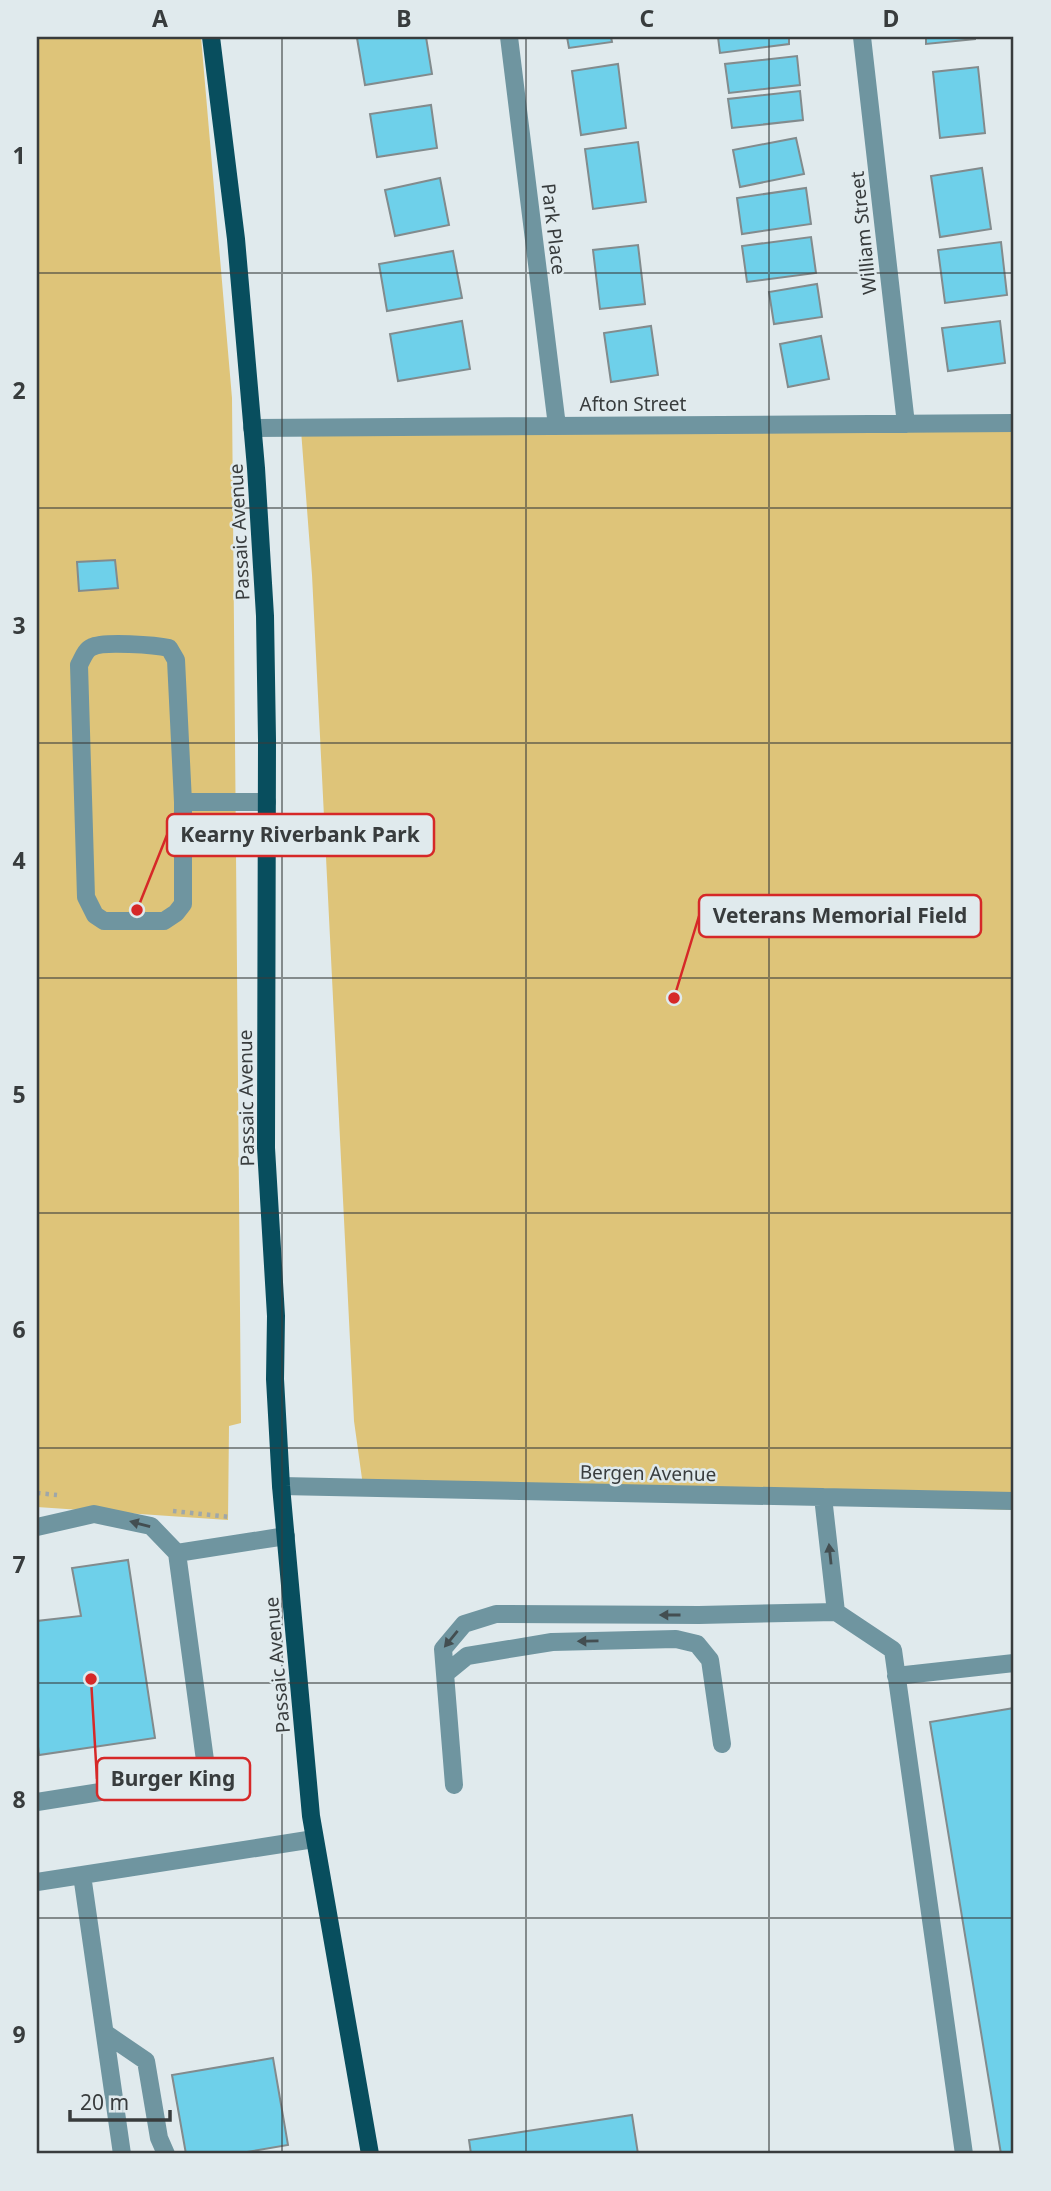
<svg xmlns="http://www.w3.org/2000/svg" width="1051" height="2191" viewBox="0 0 1051 2191" font-family="'Noto Sans',sans-serif">
<style>
.green{fill:#dec479}
.building{fill:#6ed0ea;stroke:#828b8d;stroke-width:2}
.lines{fill:none;stroke-linecap:round;stroke-linejoin:round}
.path{stroke:#9fa7a9;stroke-width:4.5;stroke-dasharray:3.5 5;stroke-linecap:butt}
.minor{stroke:#6f95a0;stroke-width:18}
.major{stroke:#084e5e;stroke-width:18}
.oneway{fill:#434e51}
.grid{fill:none;stroke:#383c3d;stroke-width:2;stroke-opacity:0.55}
.labels{text-anchor:middle;stroke-width:5;stroke-linejoin:round;paint-order:stroke}
.street-label{font-size:19px;fill:#383c3d;stroke:#e0eaed}
.leader{fill:none;stroke:#d62828;stroke-width:2.5}
.callout-dot{fill:#d62828;stroke:#e0eaed;stroke-width:2.5}
.callout{fill:#e0eaed;stroke:#d62828;stroke-width:2.5}
.callout-label{font-size:21px;text-anchor:middle;font-weight:bold;fill:#383c3d}
.neatline{fill:none;stroke:#383c3d;stroke-width:2.5}
.grid-label{font-size:23px;text-anchor:middle;font-weight:bold;fill:#383c3d}
</style>
<rect width="100%" height="100%" fill="#e0eaed"/>
<path class="green" d="M37,37H201L232,398L241,1423L229,1426L228,1520L37,1507Z
M1014,425V1510L364,1493L354,1421L312,575L301,430Z"/>
<path class="building" d="M365,37H426L432,74L365,85L357,38Z
M567,37H611L612,42L569,48Z
M718,37H789V44L720,53Z
M926,37H975V39L926,44Z
M797,56L800,85L729,93L725,64Z
M618,64L626,128L581,135L572,71Z
M978,67L985,133L940,138L933,72Z
M800,91L803,120L732,128L728,99Z
M431,105L437,148L377,157L370,114Z
M796,138L804,174L740,187L733,150Z
M638,142L646,202L593,209L585,149Z
M982,168L991,229L940,237L931,176Z
M440,178L449,225L395,236L385,190Z
M806,188L811,224L742,234L737,198Z
M811,237L816,273L747,282L742,246Z
M1001,242L1007,295L945,303L938,250Z
M638,245L645,304L600,309L593,250Z
M453,251L462,298L387,311L379,264Z
M817,284L822,317L774,324L769,292Z
M462,321L470,369L398,381L390,334Z
M1000,321L1005,363L948,371L942,328Z
M651,326L658,375L611,382L604,333Z
M821,336L829,379L788,387L780,344Z
M115,560L118,588L79,591L77,562Z
M128,1560L155,1738L39,1755L37,1738V1621L81,1616L72,1568Z
M1014,1708V2154H1001L930,1722Z
M273,2058L288,2145L235,2154H186L172,2075Z
M632,2115L638,2154H471L469,2140Z"/>
<g class="lines">
<path class="path" d="M37,1493L57,1495
M173,1511L230,1517"/>
<path class="minor" d="M509,37L557,426
M862,37L906,424
M252,428L1014,423
M183,802L176,660L169,648C156,645 103,641 92,647C85,650 83,658 79,665L86,897L95,915L104,921H164L176,913L183,904V802H267
M281,1486L1014,1501
M823,1497L836,1612
M37,1527L94,1514L151,1526L177,1553L207,1775L37,1802
M177,1553L286,1536
M445,1674L467,1656L552,1642L676,1639L697,1644L710,1660L722,1744
M896,1676L1014,1663
M454,1785L443,1649L464,1624L496,1614L699,1615L836,1612L893,1650L964,2154
M82,1875L122,2154
M37,1882L314,1839
M105,2033L146,2061L159,2138L166,2154"/>
<path class="major" d="M211,37L236,239L256,468L265,616L267,740L266,1148L276,1316L275,1379L281,1486L311,1816L370,2154"/>
</g>
<defs><path id="oneway-solid" d="M-6-.8H1V-3.2L6.5 0L1 3.2V.8H-6Z" transform="scale(1.75)"/></defs>
<g class="oneway">
<use href="#oneway-solid" transform="translate(140 1524) rotate(-165)"/>
<use href="#oneway-solid" transform="translate(830 1554) rotate(-96)"/>
<use href="#oneway-solid" transform="translate(670 1615) rotate(-180)"/>
<use href="#oneway-solid" transform="translate(451 1639) rotate(129)"/>
<use href="#oneway-solid" transform="translate(588 1641) rotate(179)"/>
</g>
<path class="grid" d="M282,37V2154M526,37V2154M769,37V2154M37,273H1014M37,508H1014M37,743H1014M37,978H1014M37,1213H1014M37,1448H1014M37,1683H1014M37,1918H1014"/>
<g class="labels">
<g class="street-label">
<text transform="translate(554 229) rotate(83)" y="7">Park Place</text>
<text transform="translate(863 233) rotate(-96)" y="7">William Street</text>
<text x="633" y="411">Afton Street</text>
<text transform="translate(239 532) rotate(-93)" y="7">Passaic Avenue</text>
<text transform="translate(246 1098) rotate(-91)" y="7">Passaic Avenue</text>
<text transform="translate(648 1473) rotate(1)" y="7">Bergen Avenue</text>
<text transform="translate(277 1665) rotate(-95)" y="7">Passaic Avenue</text>
</g>
</g>
<path class="leader" d="M137 910L167 835M674 998L699 916M91 1679L97 1779"/>
<g class="callout-dot">
<circle cx="137" cy="910" r="7"/>
<circle cx="674" cy="998" r="7"/>
<circle cx="91" cy="1679" r="7"/>
</g>
<g class="callout">
<rect x="167" y="814" width="267" height="42" rx="7"/>
<rect x="699" y="895" width="282" height="42" rx="7"/>
<rect x="97" y="1758" width="153" height="42" rx="7"/>
</g>
<g class="callout-label">
<text x="300" y="842">Kearny Riverbank Park</text>
<text x="840" y="923">Veterans Memorial Field</text>
<text x="173" y="1786">Burger King</text>
</g>
<rect width="1051" height="2191" fill="none" stroke="#e0eaed" stroke-width="77"/>
<path d="M70 2110v10h100v-10" fill="none" stroke="#383c3d" stroke-width="3.5"/>
<text x="80" y="2110" font-size="21" fill="#383c3d" stroke="#e0eaed" stroke-width="5" paint-order="stroke">20 m</text>
<rect x="38" y="38" width="974" height="2114" class="neatline"/>
<g class="grid-label">
<text x="160" y="27">A</text>
<text x="404" y="27">B</text>
<text x="647" y="27">C</text>
<text x="891" y="27">D</text>
<text x="19" y="164">1</text>
<text x="19" y="399">2</text>
<text x="19" y="634">3</text>
<text x="19" y="869">4</text>
<text x="19" y="1103">5</text>
<text x="19" y="1338">6</text>
<text x="19" y="1573">7</text>
<text x="19" y="1808">8</text>
<text x="19" y="2043">9</text>
</g>
</svg>
